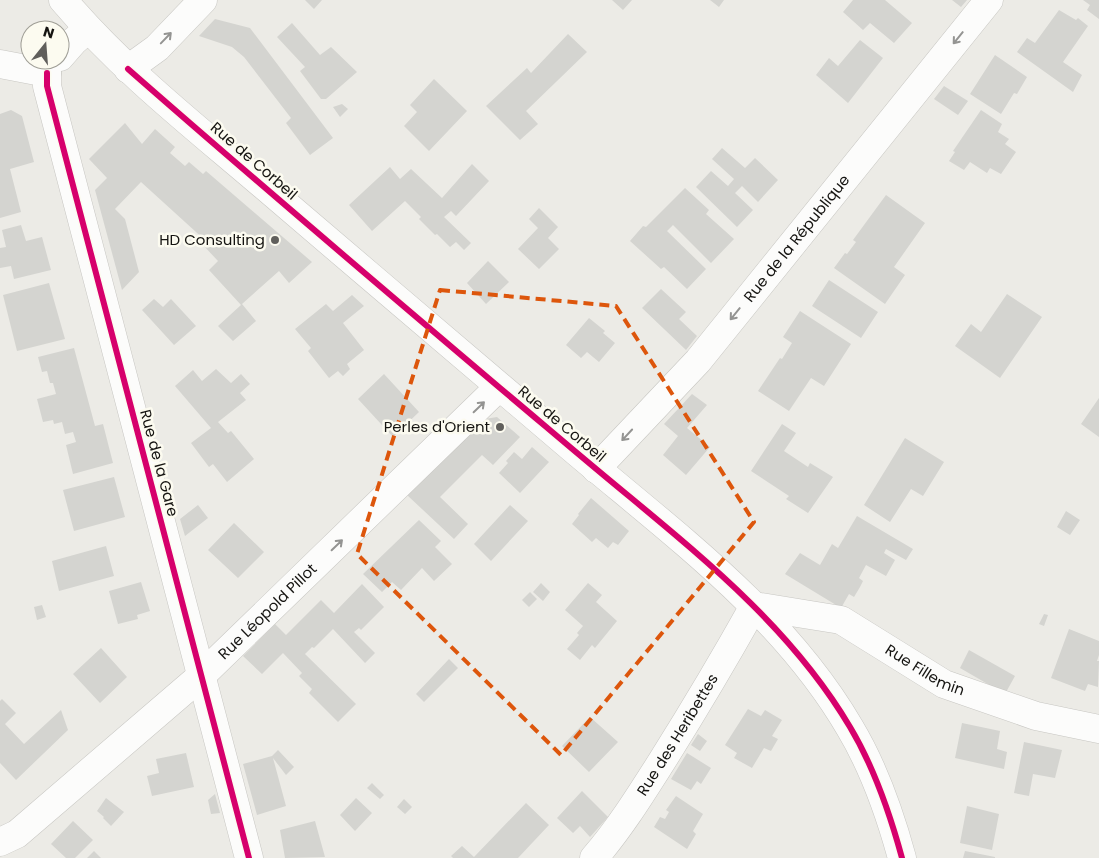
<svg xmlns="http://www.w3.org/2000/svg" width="1099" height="858" viewBox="0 0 1099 858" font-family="Poppins,sans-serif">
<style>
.building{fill:#d4d4d0}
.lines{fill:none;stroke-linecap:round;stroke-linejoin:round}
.minor-casing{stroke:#c7c6c2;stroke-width:29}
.secondary-casing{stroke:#c7c6c2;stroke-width:29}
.minor{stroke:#fcfcfb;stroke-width:28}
.secondary{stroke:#fcfcfb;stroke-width:28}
.cycleway-casing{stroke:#fcfbf0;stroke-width:9}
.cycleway{stroke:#d6006c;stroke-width:6}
.oneway{stroke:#949492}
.marked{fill:none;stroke:#dd560c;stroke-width:4;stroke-dasharray:10 6;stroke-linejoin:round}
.poi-dot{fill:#605f5c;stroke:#fcfbf0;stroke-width:2}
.labels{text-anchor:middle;stroke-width:5;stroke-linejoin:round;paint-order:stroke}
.street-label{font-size:15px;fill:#151411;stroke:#fcfbf0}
.poi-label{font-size:15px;fill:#151411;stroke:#fcfbf0;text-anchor:end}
</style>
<rect width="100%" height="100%" fill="#ecebe6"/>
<path class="building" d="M305,0H322L314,9Z
M612,0H632L623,10Z
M710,0H724L719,7Z
M853,0H885L912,23L894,43L870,23L863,30L843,12Z
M952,0H967L961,7Z
M1083,0H1099V19L1087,10L1090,5Z
M1059,10L1076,20L1078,18L1088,26L1063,62L1082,75L1073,92L1017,52L1027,38L1035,43Z
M215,19L250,28L333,138L310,155L286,123L291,118L244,57L232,47L199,36Z
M292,23L320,55L331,47L357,72L326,99H321L300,71L305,67L277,37Z
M568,34L587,52L526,111L538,124L520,140L486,106L527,68L531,73Z
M860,40L883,58L848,103L816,75L829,58L838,66Z
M995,55L1027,77L1017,94L1014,93L1001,114L970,94Z
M434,79L467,111L429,151L404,126L417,112L410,105Z
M944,86L968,101L958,115L934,99Z
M342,104L348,109L340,117L333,107Z
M11,110L22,116L34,162L10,169L21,212L0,218V114Z
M981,110L1002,124L998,132L1009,139L1005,144L1016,152L1001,174L990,168L987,173L970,162L964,170L949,161L955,152L953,151Z
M125,123L142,144L155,129L175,147L170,153L185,166L189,162L203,174L206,171L312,262L289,283L279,271L242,304L256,321L233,341L218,326L241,305L209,270L218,261L203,245L207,242L141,182L115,209L125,219L139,272L122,290L95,190L107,178L89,159Z
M722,148L745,168L755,158L778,180L758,202L742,186L735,193L753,210L737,227L696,187L711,171L728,186L734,179L712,159Z
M472,164L489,181L456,216L451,211L444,217L471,243L464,250L456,242L450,247L437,234L435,235L419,219L421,217L405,201L372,231L349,205L390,167L400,179L411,169L442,198Z
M685,188L709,210L706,214L734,239L711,263L673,225L667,231L706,269L687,289L664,267L661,269L630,241L643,226L646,227Z
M886,195L925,223L894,267L905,275L885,304L834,268L845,253L847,254L856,242L853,240Z
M539,208L558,227L548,238L559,249L539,269L518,249L538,228L529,219Z
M21,225L26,241L42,237L51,270L14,279L11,266L0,268V248L6,247L2,230Z
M488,261L509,282L486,304L467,283Z
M829,280L878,312L861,338L812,306Z
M49,283L65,339L17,351L3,295Z
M661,289L686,312L679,319L697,336L686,350L642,308Z
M1007,294L1042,317L1000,378L955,346L971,324L981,332Z
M352,295L364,306L343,323L364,350L347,364L350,369L343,376L338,371L329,378L308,351L311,348L295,329L326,304L333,311Z
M154,299L163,307L171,299L196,326L174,345L142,310Z
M800,311L851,344L824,386L811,378L789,411L758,391L780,358L782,359L792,343L783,337Z
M589,318L605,331L603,333L615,343L599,362L587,352L581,358L566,345Z
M74,348L95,426L103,424L113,463L73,474L66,445L76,442L73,432L65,434L62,422L54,424L53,420L43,422L37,399L56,394L53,383H50L47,371L42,372L38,357Z
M216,369L231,383L241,374L250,384L240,393L246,400L218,422L228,433L231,431L254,459L227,482L213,464L209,467L191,443L211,428L175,386L193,370L202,381Z
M384,374L419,412L393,437L358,399Z
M692,394L707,405L687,428L710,447L686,475L663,455L678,436L664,424Z
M1099,398V437L1081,424Z
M497,417L520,437L493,465L482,455L440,497L468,524L454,539L407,495L485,419Z
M782,424L796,433L784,451L808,467L810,463L833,477L808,513L786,499L789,496L751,471Z
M905,438L944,462L923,496L911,489L890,522L864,505Z
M532,447L549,462L520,493L499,473L508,463L506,461L514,452L522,459Z
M114,477L125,517L74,531L63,490Z
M591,498L629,531L618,545L613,542L608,548L596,538L592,542L572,524L579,515L578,514Z
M198,505L208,518L185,536L180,519Z
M510,505L528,521L491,561L474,544Z
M1066,511L1080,520L1070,535L1057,527Z
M857,516L913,549L906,560L886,549L884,553L895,560L886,576L866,565L859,578L863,581L860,587L854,597L849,594L841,608L785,574L800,553L820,565L832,544L838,548Z
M419,520L441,541L435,547L452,564L434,581L422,568L401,590L392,582L382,592L363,574Z
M234,523L264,552L238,578L208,550Z
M106,546L114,576L59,591L52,561Z
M141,582L150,611L137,615L138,619L118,624L109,591Z
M541,583L550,592L543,601L533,592Z
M588,583L602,595L596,602L617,621L595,648L592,645L580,660L567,649L579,635L577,633L583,626L565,610Z
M362,584L384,607L361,630L359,628L354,632L375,653L365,663L333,629L314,648L312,647L305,654L356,704L338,722L309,693L312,689L299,676L302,673L283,653L262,674L243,656L275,624L286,635L321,600L334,613Z
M530,592L537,599L529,607L522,600Z
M42,605L46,617L37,620L34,607Z
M1044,614L1048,615L1044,626L1039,624Z
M1069,629L1099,641V655L1097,661H1099L1098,687L1088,684L1085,691L1051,678Z
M101,648L127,677L100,703L73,674Z
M969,650L1015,676L1005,694L960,668Z
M449,659L458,668L424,702L416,694Z
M2,699L16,713L5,724L24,744L61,710L68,730L16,780L0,763V701Z
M748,709L761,716L765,710L782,720L772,736L778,739L771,751L764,748L752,768L734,758L737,753L725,745Z
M590,717L618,742L589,772L562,746Z
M962,723L1000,731L997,749L1007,752L1004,769L955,758Z
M698,734L707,741L700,751L691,745Z
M1024,742L1062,750L1055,778L1033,774L1029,796L1014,793Z
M278,750L294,767L286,775L273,758L286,806L257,815L243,764L272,756Z
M186,753L194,787L152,796L147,776L159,773L156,759Z
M687,753L711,768L701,784L697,781L691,790L671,779Z
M372,783L384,795L380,799L367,788Z
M582,791L608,817L590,837L580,826L573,833L557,818Z
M215,794L220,813L211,814L208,800Z
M676,796L703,814L693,831L696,834L687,849L654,827L660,817L665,819L669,812L666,810Z
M106,798L124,812L111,826L103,818L104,817L97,811Z
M356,798L372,813L355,831L340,815Z
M404,799L412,807L405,814L397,807Z
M526,803L549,825L518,858H453L451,856L462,846L474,857Z
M967,806L999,814L992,850L960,843Z
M73,821L93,840L75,858H66L51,844Z
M315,821L325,857L285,858L280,830Z
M94,851L101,858H87Z
M965,851L995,857V858H963Z"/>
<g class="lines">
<defs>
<g id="minor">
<path d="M60,57L74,41L88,29"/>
<path d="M0,64L47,73"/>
<path d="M128,69L157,48L203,0"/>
<path d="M47,73V86L249,858"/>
<path id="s1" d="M596,469L698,361L989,0"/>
<path id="s2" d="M0,842L17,834L201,676L499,387"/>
<path id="s3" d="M594,858C620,828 641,794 662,761C694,710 725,658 754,606L841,620L944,684L1036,716L1099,729"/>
</g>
<path id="secondary" d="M63,0C124,72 198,129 269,190C370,276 471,363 572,448C672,533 783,613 850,728C874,768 890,814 902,858"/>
</defs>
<use href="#minor" class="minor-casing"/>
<use href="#secondary" class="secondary-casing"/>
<use href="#minor" class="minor"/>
<use href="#secondary" class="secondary"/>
<defs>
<path id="cycleway" d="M128,69C251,177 376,283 500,388C543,424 586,461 630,497C712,565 795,634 850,727C874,767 890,814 902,858
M47,73V86L249,858"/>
</defs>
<use href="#cycleway" class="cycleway-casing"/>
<use href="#cycleway" class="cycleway"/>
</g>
<defs><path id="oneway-shaft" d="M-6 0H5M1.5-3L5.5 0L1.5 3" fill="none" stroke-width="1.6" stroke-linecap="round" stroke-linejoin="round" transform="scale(1.25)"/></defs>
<g class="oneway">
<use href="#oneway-shaft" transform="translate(166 38) rotate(-46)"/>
<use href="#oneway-shaft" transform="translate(958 38) rotate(129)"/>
<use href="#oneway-shaft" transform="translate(735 314) rotate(129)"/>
<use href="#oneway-shaft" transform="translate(479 407) rotate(-44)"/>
<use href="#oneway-shaft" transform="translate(627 435) rotate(133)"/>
<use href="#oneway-shaft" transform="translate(337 545) rotate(-44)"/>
</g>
<path class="marked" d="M440,290L616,306L754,522L561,755L357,554Z"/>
<g class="poi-dot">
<circle cx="275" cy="240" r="5"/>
<circle cx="500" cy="427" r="5"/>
</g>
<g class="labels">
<g class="street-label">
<text transform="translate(254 161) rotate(41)" y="5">Rue de Corbeil</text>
<text dy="5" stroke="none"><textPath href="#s1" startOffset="306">Rue de la République</textPath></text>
<text transform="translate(562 424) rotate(40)" y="5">Rue de Corbeil</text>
<text transform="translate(159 463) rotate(75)" y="5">Rue de la Gare</text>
<text dy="5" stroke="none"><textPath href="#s2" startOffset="354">Rue Léopold Pillot</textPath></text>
<text dy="5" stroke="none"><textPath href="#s3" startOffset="485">Rue Fillemin</textPath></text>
<text dy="5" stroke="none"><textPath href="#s3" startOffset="149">Rue des Heribettes</textPath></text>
</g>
<g class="poi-label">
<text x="265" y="245">HD Consulting</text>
<text x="490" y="432">Perles d'Orient</text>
</g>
</g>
<g transform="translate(45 45) rotate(17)"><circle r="24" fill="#fcfbf0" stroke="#a09f97"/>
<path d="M0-4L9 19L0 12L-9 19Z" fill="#605f5c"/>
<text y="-8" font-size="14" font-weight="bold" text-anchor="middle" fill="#151411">N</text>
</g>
</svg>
